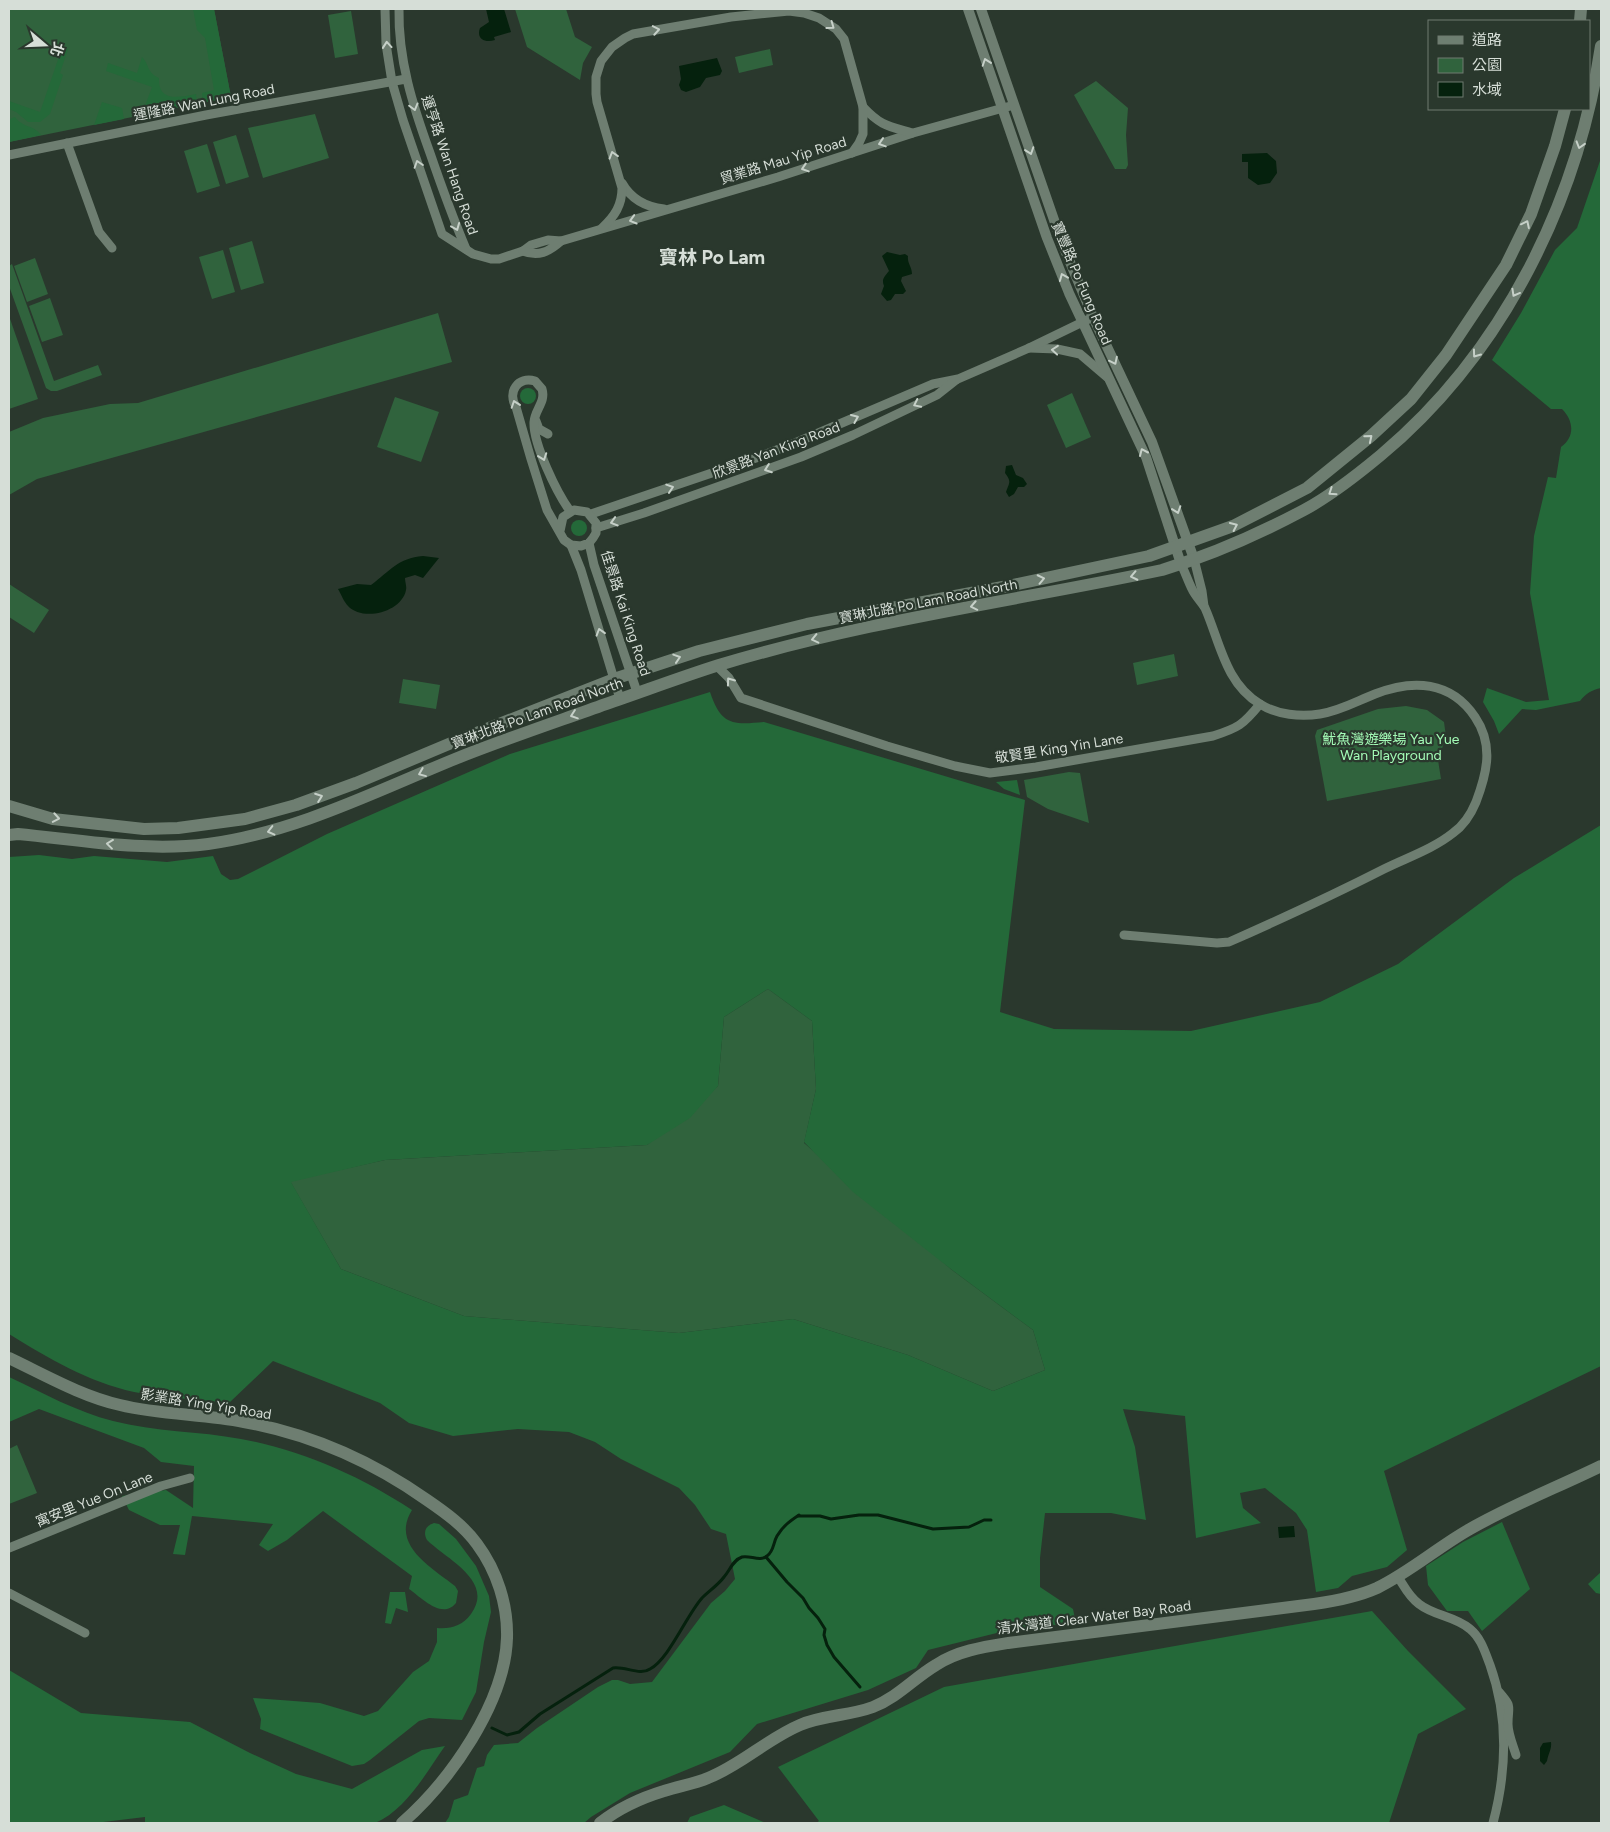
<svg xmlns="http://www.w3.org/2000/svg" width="1610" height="1832" font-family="Figtree,'Noto Sans TC',sans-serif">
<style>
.green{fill:#30633d}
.forest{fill:#246939;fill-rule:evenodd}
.water{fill:#05210d}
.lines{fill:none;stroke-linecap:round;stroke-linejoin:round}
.stream{stroke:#05210d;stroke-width:3}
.minor{stroke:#6e7e71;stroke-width:9}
.tertiary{stroke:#6e7e71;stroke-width:10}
.secondary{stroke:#6e7e71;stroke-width:12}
.oneway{stroke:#c6d0c8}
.labels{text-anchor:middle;stroke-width:4.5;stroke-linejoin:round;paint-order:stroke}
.street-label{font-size:14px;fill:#d6ded7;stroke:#2a382d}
.park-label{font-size:14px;fill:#a3fbb6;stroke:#2a382d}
.district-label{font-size:19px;font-weight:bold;fill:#d6ded7;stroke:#2a382d}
</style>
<rect width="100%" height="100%" fill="#2a382d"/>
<g class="green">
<path d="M9,9H214L231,97L9,142Z"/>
<path d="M515,9H566L575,37L592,47L583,63L580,80L527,47Z"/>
<path d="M351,11L358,54L335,58L328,15Z"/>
<path d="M770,49L773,65L739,73L735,57Z"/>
<path d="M1096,81L1128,108L1126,135L1128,165L1126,169H1115L1074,95Z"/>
<path d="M315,114L329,158L263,178L248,128Z"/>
<path d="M236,135L249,177L226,184L213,142Z"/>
<path d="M207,144L220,186L197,193L184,151Z"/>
<path d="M252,241L264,283L241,290L229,248Z"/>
<path d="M223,250L235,292L212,299L199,257Z"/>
<path d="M35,258L48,294L27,302L14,266Z"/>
<path d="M12,264L54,381L98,365L102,375L57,391H51L46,388L9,286V266Z"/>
<path d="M50,298L63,335L42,342L29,306Z"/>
<path d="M438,313L452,362L37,479L9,495V432L43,418L110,404L138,403Z"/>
<path d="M9,316L38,399L9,409Z"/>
<path d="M1072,393L1091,437L1066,448L1047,405Z"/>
<path d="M395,397L439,412L421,462L377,447Z"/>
<path d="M9,584L49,610L34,633L9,617Z"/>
<path d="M1174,654L1178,676L1137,685L1133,663Z"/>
<path d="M403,679L440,685L436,709L399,703Z"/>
<path d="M1406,706L1427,710L1444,722L1446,737L1438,760L1441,779L1327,801L1315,736L1317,730L1378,709Z"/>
<path d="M1069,772L1080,773L1089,823L1048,809L1027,797L1024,780Z"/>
<path d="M768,989L812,1021L816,1089L804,1143L952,1270L1033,1330L1045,1370L993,1391L908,1355L793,1319L679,1333L464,1316L341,1269L290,1181L385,1160L647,1145L718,1086L724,1017Z"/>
<path d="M17,1445L37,1493L9,1504V1449Z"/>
</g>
<g class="forest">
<path d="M193,9H214L231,97L203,103L202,93L214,90L205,38L197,30Z"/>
<path d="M62,48L68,49L60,73L63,75L50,114L40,122H28L16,112L9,109V101L40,112Z"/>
<path d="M142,57C150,65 146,72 159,78C158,103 180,97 196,94L197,104L142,115L140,105L145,106L152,87L106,71L108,63L137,73Z"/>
<path d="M102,102L122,108L124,119L94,125Z"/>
<path d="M15,117C23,128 34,125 41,135L9,142L10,119Z"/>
<path d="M1601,158V688C1592,690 1586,693 1580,701L1536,710L1522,709L1499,734L1494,721L1483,702L1487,688L1526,702L1549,700L1530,593L1534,536L1548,477L1556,478L1561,447C1575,437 1574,421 1562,409H1551L1492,360L1521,313L1555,250L1577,228Z"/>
<circle cx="528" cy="396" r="8"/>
<circle cx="579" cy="528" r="8"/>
<path d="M710,692C721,725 732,725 764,722L1025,800L1000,1012L1054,1029L1191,1031L1320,1002L1398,964L1514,878L1601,825V1366L1384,1471L1407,1550L1387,1567L1352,1576L1338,1588L1316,1592L1307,1530L1296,1513L1265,1488L1240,1493L1243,1508L1261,1523L1196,1538L1185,1416L1123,1409L1135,1447L1146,1520L1111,1513H1045L1040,1558V1587L1073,1609L1076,1624L1021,1627L928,1650L916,1668L868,1690L757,1724L730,1752L630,1793L591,1817L584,1823H445L449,1817L454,1800L468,1795L477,1768L484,1766L487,1755L494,1745L518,1743L537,1728L598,1687L612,1680H618L630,1684L652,1682L711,1603L725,1591L735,1579L726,1534L711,1529L695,1505L679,1488L621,1459L595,1442L569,1432L518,1429L453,1436L409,1423L380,1403L273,1361L229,1403C197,1399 164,1398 134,1392C88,1382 48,1358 9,1334V857L39,855L72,859L94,856L167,862L213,856L221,874L230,880L238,879L327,834L510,754ZM768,989L812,1021L816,1089L804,1142L853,1192L952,1270L1033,1330L1045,1370L993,1391L908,1355L793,1319L679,1333L464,1316L341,1269L291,1182L385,1160L647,1145L690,1118L718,1086L724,1017Z"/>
<path d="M1017,780L1020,795L1004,789L996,782Z"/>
<path d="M9,1377C43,1393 77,1412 113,1421C155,1432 199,1431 241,1439C302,1450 360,1476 412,1510C390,1545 432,1568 455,1586L458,1591L456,1603C442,1620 422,1598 409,1589L412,1576L323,1511L287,1540L268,1551L259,1545L273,1524L192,1516L185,1555L173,1554L180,1525H160L129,1510L122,1496L166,1490L193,1508L194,1466L161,1462L144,1448L39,1409L9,1422Z"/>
<path d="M1502,1522L1530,1589L1482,1631L1468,1611H1447L1428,1585L1426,1566L1463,1542Z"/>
<path d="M434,1523L439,1524L456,1539L476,1566L489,1596L491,1612L484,1642L476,1692L462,1720L429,1718L419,1721L370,1760L364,1764L352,1766L260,1729L261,1719L253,1698L320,1703L364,1716L378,1711L413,1672L429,1661L437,1642V1628C451,1629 462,1626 471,1614C495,1581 446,1559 427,1540C423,1532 425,1526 434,1523Z"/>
<path d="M1601,1572V1594L1596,1593L1588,1584Z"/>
<path d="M390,1592H405L408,1612L396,1608L391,1624L385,1623Z"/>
<path d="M1372,1611L1408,1651L1466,1709L1418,1734L1389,1823H816L819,1821L778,1767L944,1687Z"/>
<path d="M9,1670L81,1713L190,1722L250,1753L296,1774L352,1789L422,1750L445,1746C426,1773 406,1810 375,1823H145V1817L95,1823H9Z"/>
<path d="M724,1805L766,1823H687L690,1817Z"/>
</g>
<g class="water">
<path d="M486,9H504L511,32L494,37L495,40C485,43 476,39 480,28L489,22Z"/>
<path d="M717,58L722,71L720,75L706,78L700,87L686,92L681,90L679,85L681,79L679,66Z"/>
<path d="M1267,153L1276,161L1277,173L1270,183L1258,185L1248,178V162H1242V154Z"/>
<path d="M887,252L900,255L905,254L908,256C907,263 912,267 912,274L902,277L901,281L906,291L903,294H895L891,300L887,301L881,294L884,286C881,279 885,276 889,271L882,256Z"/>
<path d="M1012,465L1016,475L1023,478L1027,484L1024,487H1018L1014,494L1009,497L1006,492C1009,483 1012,482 1005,473L1006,466Z"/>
<path d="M423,556L439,558L423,578L415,575L405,578C405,582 407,587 406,590C402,612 363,622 348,606C344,602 341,594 338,589L357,584L371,585C390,571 398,558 423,556Z"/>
<path d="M1294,1526L1295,1537L1279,1538L1278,1527Z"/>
<path d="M1551,1742C1552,1749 1548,1754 1547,1761L1544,1765L1540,1761V1748L1543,1743Z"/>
</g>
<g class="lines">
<g class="stream">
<path d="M798,1516H820L831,1519L859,1515H878L933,1529L969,1527L984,1520H991"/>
<path d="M766,1557L787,1582L803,1598L809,1608L818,1618L825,1629L824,1635L827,1645L834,1657L860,1687"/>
<path d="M492,1728L507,1735L519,1732L540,1714L613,1668C625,1666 640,1676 650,1669C669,1659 686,1616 702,1598C709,1591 718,1585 724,1577C730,1570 733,1560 742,1557C750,1555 760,1562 767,1556C774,1551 773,1543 777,1536C783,1526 790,1521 799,1515"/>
</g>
<g class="minor">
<path d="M385,9L386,44L392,82L403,120L442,234L473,254L491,259H499L523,251L531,245L548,240L561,241L778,177L913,133L1014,105"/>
<path d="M399,9C398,60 413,106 430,153C441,185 453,218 466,249"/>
<path d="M863,107C881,126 888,126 912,133"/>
<path d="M67,143L99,232L112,248"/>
<path d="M9,155L206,115L406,79"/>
<path d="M622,183C631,199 646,207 664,209"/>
<path d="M602,228C615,216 622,205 622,188L597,102L596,94V77L601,61L612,47L625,38L633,34L731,17L789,11L804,13L819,18L836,29L844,39L863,107V134L859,143L852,153"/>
<path d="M523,251C538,257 549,252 561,241"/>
<path d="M1029,348L1057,349L1080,354L1107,377"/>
<path d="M536,421L539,429L548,434"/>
<path d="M591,514L756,458L795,443L933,384L958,379L1029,348L1093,317"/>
<path d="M596,528L644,513L801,457L853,435L937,395L956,380"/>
<path d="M560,531L563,517L574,510L587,512L596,523V533L593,538L589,543L581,546L571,545L564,540L547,510L531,459L516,407C507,392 518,376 535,381L542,389C546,402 535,409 534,422C533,444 557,493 570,511"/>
<path d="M589,543L594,565L637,692"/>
<path d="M571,545L581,570L620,699"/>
<path d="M1194,559L1202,591L1204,606"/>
<path d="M717,666L729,678L741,698L887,746L955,766L990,773L1036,767L1213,736C1238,728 1243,725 1260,704"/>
<path d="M1124,935L1217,943L1229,942C1281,919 1333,895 1384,869C1406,858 1433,849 1453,833C1463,826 1471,814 1476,802C1487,773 1494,745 1475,717C1451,681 1413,679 1375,694C1357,701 1340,711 1320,714C1301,717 1277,715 1260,704C1225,683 1220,642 1205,608C1201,601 1195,596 1192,589C1188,581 1185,572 1181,564"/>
<path d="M9,1548L161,1486L190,1478"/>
<path d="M1398,1577C1404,1586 1409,1597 1419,1604C1434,1616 1455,1616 1470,1629C1481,1638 1485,1652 1490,1665C1509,1718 1507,1770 1493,1823"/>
<path d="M9,1593L85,1633"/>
<path d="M1499,1692C1513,1708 1508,1705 1508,1724C1508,1734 1513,1745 1516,1755"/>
</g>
<g class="tertiary">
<path d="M968,9L1047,238L1069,293L1146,457L1181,564"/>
<path d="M981,9L1062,243L1093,317L1152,442L1194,559"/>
</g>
<g class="secondary">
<path d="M1580,21L1581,9"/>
<path d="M9,806L53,819L144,829L178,828L245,819L296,805L356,783L456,741L614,679L699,651L807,624L1008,586L1149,556L1233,526L1307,488L1371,436L1411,399L1446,355L1506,265L1531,214L1555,146L1565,109"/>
<path d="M9,835L18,834C81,840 144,852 208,844C296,832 374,792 455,759C505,739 556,722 606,704C644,691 681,677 719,665C864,621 1014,601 1162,570C1211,555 1259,534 1304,510C1332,495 1357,475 1381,455C1503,353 1578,201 1601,46"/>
<path d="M9,1358C45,1375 81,1396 120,1405C161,1415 203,1414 244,1422C310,1434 373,1462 427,1500C446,1513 464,1526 477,1544C497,1571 508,1605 507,1638C505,1703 450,1781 402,1823"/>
<path d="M600,1823C619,1808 641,1798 664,1791C679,1786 694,1784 708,1778C741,1765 767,1739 800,1725C823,1715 849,1716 873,1707C898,1697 914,1678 936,1665C957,1651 983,1647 1008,1643L1314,1604C1335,1601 1357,1597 1377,1588C1410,1572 1438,1547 1470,1529C1512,1505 1558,1487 1601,1466"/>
</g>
</g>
<defs><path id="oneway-chevron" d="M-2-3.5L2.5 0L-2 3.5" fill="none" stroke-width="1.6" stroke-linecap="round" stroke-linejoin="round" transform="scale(1.25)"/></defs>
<g class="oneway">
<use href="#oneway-chevron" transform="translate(831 26) rotate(36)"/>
<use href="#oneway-chevron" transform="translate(656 30) rotate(-10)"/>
<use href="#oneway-chevron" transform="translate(387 45) rotate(-95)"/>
<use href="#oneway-chevron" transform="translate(986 62) rotate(-109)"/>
<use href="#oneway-chevron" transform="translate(414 107) rotate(75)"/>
<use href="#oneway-chevron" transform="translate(882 143) rotate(162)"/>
<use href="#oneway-chevron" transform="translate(1580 145) rotate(107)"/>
<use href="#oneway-chevron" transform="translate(1030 151) rotate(71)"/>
<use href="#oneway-chevron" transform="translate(613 155) rotate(-107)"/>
<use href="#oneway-chevron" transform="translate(418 164) rotate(-108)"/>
<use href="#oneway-chevron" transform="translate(805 168) rotate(162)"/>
<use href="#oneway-chevron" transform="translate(633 220) rotate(164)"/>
<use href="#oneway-chevron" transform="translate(1526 224) rotate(-64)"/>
<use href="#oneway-chevron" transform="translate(456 227) rotate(68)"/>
<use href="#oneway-chevron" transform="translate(1063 277) rotate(-112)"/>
<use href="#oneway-chevron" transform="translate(1515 293) rotate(119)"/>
<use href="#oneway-chevron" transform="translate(1055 350) rotate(-175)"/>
<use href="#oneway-chevron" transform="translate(1476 354) rotate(126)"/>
<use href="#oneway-chevron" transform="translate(1114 361) rotate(64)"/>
<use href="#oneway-chevron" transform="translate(515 404) rotate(-109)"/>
<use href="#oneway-chevron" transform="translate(917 404) rotate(154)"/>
<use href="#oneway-chevron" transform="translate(855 418) rotate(-23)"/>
<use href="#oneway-chevron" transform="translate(1369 438) rotate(-40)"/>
<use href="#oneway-chevron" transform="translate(1143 452) rotate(-114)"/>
<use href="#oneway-chevron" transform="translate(543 457) rotate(70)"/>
<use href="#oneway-chevron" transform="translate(768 469) rotate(160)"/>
<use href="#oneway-chevron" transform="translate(670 488) rotate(-18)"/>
<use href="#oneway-chevron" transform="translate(1332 492) rotate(146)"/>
<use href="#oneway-chevron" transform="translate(1177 510) rotate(71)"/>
<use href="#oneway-chevron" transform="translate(614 522) rotate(163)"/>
<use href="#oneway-chevron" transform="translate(1234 526) rotate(-25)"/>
<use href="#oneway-chevron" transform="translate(1134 576) rotate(168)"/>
<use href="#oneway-chevron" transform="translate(1041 579) rotate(-12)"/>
<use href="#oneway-chevron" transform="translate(974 606) rotate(169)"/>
<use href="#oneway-chevron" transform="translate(600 632) rotate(-107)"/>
<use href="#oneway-chevron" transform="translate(815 639) rotate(167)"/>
<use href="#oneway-chevron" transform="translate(677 658) rotate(-18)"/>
<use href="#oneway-chevron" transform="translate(730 681) rotate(-126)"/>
<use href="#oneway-chevron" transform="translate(574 715) rotate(161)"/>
<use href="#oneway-chevron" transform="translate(422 773) rotate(158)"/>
<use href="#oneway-chevron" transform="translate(319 797) rotate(-20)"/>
<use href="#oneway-chevron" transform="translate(56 818) rotate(10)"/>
<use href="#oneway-chevron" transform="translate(271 831) rotate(166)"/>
<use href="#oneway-chevron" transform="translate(110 844) rotate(-173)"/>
</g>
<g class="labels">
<g class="street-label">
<text transform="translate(204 102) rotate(-11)" y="5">運隆路 Wan Lung Road</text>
<text transform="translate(783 160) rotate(-17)" y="5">貿業路 Mau Yip Road</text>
<text transform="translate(450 165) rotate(71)" y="5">運亨路 Wan Hang Road</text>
<text transform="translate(1082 283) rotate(67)" y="5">寶豐路 Po Fung Road</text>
<text transform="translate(776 450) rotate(-21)" y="5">欣景路 Yan King Road</text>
<text transform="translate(928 601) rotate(-11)" y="5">寶琳北路 Po Lam Road North</text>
<text transform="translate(626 613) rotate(72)" y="5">佳景路 Kai King Road</text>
<text transform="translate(537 713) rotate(-20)" y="5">寶琳北路 Po Lam Road North</text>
<text transform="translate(1059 748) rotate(-9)" y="5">敬賢里 King Yin Lane</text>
<text transform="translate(206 1404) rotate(9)" y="5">影業路 Ying Yip Road</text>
<text transform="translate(94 1499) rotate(-22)" y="5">寓安里 Yue On Lane</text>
<text transform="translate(1094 1617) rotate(-7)" y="5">清水灣道 Clear Water Bay Road</text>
</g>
<g class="park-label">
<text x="1391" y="744">魷魚灣遊樂場 Yau Yue<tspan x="1391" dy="16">Wan Playground</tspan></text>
</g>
<g class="district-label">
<text x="712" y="264">寶林 Po Lam</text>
</g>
</g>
<rect width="1610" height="1832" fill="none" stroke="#d6ded7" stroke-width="20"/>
<rect x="1428" y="20" width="162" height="90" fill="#2a382d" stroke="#6f7a71"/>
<rect x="1438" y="36" width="25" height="8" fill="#6e7e71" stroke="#6f7a71"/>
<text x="1472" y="45" font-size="15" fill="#d6ded7">道路</text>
<rect x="1438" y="58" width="25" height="15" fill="#30633d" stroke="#6f7a71"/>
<text x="1472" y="70" font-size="15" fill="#d6ded7">公園</text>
<rect x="1438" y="82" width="25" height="15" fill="#05210d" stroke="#6f7a71"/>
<text x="1472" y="95" font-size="15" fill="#d6ded7">水域</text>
<g transform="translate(45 45) rotate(109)" stroke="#2a382d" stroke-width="4" paint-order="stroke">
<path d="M0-4L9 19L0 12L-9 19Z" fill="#d6ded7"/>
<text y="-8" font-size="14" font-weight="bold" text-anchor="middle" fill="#d6ded7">北</text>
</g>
</svg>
